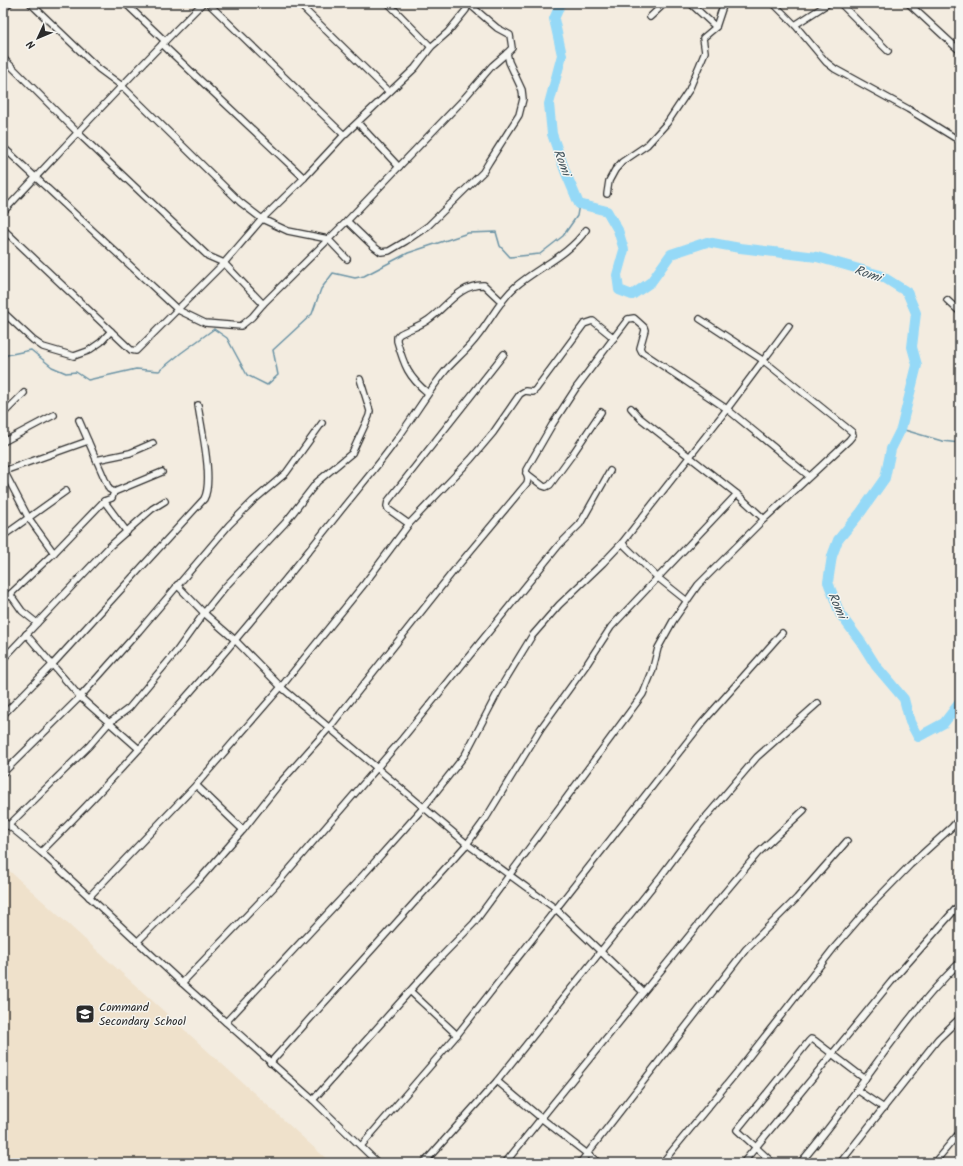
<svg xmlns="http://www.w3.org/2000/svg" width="963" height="1166" font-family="Kalam,sans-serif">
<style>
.built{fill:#efe1cb}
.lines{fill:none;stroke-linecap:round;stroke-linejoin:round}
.stream{stroke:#6b93a5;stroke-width:1.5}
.river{stroke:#95d9f7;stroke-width:10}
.minor-casing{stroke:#2b2b2b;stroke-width:8}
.minor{stroke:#f6f6f2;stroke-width:5.5}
.labels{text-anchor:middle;stroke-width:3;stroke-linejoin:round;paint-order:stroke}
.poi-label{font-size:12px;fill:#2b2b2b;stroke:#f6f6f2;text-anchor:start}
.water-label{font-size:13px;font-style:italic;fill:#46565e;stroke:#f6f6f2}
</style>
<rect width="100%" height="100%" fill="#f3ece0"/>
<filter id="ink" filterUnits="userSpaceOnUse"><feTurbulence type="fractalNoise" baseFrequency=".025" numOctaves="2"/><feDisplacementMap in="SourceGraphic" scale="8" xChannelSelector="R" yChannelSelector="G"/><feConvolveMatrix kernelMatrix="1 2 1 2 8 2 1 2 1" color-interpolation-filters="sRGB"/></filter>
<g filter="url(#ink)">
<path class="built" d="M3,865L331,1163H3Z"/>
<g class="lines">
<g class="stream">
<path d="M3,362L7,355L31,350L52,367L66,373L76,372L88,380L136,369L159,371L181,353L214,329L227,338L247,375L267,385L278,375L273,350L312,314L321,289L333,273L355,278L364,276L408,253L468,233L496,232L500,246L510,257L540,254L563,236L577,216L579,204"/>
<path d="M901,429L942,441L960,443"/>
</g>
<path class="river" d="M561,3L554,19L562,55L549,104L552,134L565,171L579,204L607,211L618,230L624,250L617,275L619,290L632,295L651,282L671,254L707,242L740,248L817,257L880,275L907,292L916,313L912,347L917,365L901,429L891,449L885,478L861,512L838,540L832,556L828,582L840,614L861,642L876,666L904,699L910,722L918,737L944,723L960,702"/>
<defs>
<g id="minor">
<path d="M30,3L99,69L122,86L240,202L262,219L288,231L328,239L347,259"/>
<path d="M125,3L165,41"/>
<path d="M208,3L344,135"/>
<path d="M298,3L389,92"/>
<path d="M388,3L431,47"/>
<path d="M690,3L716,27"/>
<path d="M773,3L795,25L826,62L835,69L908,109L960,141"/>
<path d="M840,3L888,51"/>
<path d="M908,3L960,51"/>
<path d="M3,10L10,3"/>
<path d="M650,17L665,3"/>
<path d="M795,25L829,3"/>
<path d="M162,44L304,178"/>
<path d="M3,58L77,132L208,256L224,263L263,304"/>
<path d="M358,123L399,167"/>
<path d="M3,147L178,310L205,323L241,326L252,317L263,304L347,221L461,102L492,66L507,53L512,48L510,35L497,28L468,3"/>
<path d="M607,194L609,181L615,170L622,162L647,145L667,123L689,90L705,52L703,38L716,27L724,3"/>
<path d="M3,212C69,142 134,71 203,3"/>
<path d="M347,221L373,246L381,252L389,251L406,241L428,226L483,172L489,162L519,115L523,99L522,90L509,62L507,53"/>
<path d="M3,229L131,350L136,351L224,263L262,219L304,178L344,135L415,68L431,47L448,32L466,10L468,4"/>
<path d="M947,300L960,312"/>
<path d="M3,312L33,340L43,347L74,356L88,351L101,342L111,331"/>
<path d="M428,393C408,377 404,365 397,341V337L400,334C409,329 420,326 428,320C447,307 459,284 484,285L502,302"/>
<path d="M631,408L640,418L737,494L764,519"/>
<path d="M3,414L24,393"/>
<path d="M3,442L54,415"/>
<path d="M96,460L130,453L153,443"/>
<path d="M3,469L28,517L54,553"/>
<path d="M4,471L88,441"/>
<path d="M526,473L543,486L546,487L550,485L572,455L601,412"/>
<path d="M114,492L162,472"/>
<path d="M104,501L127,532"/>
<path d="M409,524L388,509L387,506L388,501L504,354"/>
<path d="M3,536L66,491"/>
<path d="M622,543L657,577L687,601"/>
<path d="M177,585L204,613L235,640L281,687L467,844L556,909L643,992"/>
<path d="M10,594L22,611L37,623"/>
<path d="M3,601L54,553L104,501L112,498L114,492L109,489L79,420"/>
<path d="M26,634L80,697L139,749"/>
<path d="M3,659L110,546L152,509L165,501"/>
<path d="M3,715L52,665L204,499C214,481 201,427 198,405"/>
<path d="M3,773L80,697L139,631L229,525L253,501L286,473L322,423"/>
<path d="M196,785L243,830"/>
<path d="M3,821L41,852L182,983L313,1100L378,1163"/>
<path d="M8,826L89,746L109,723L129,708L176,652L204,613L225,587L285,523L317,482L352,453L369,416L370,411L360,379"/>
<path d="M41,852C147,746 245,632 338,514C357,490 377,467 395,442C413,418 427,393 446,370C456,359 468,349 477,337C490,321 499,301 515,287C538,267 568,256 586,230"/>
<path d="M89,897L196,785L281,687L365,583L409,524L471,459L493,433L520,394L525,391L533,392L536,389L584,324L593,321L614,338"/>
<path d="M137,942L198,881L243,830L280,783L329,728L452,573L527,483L528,479L526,470L552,425L576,388L628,319L634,318L644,327L645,330L640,348L642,352L727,409L809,476"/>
<path d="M182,983L274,887L402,739L559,545L580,524L610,471"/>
<path d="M410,991L457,1035"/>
<path d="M226,1022L356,883L424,807L465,755L499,690L532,636L559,605L603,563L622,543L727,409L789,326"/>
<path d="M270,1063L467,844L486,818L541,728L587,664L611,627L737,494"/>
<path d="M497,1081L541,1118L599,1163"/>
<path d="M857,1090L884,1108"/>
<path d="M313,1100L433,965L474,923L643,694L652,672L658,648L673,621L698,585L764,519L849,440L853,435L852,432L764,361L700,319"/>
<path d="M361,1146L457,1035L702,723L782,633"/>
<path d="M424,1163L497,1081L661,876L699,825L757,757L818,703"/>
<path d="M505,1163L710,910L758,853L804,810"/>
<path d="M580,1163L746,949L797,898L847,841"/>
<path d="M662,1163L737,1072L833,949L871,905L910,865L952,827L960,818"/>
<path d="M743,1163L891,982L960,904"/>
<path d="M773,1163L737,1130L809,1041L811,1039L814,1040L865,1079"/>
<path d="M800,1163C836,1122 865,1077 898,1034C917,1008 938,984 960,962"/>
<path d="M840,1163L938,1039L960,1018"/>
<path d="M934,1163L960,1132"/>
</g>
</defs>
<use href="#minor" class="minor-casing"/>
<use href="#minor" class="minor"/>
</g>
</g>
<defs>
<symbol id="school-square" viewBox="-11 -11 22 22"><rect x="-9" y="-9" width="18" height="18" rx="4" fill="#2b2b2b" stroke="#f6f6f2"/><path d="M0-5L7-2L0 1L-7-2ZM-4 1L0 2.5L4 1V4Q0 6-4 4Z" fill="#fff"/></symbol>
</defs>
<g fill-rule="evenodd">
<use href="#school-square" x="74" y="1003" width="22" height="22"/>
</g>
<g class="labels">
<g class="poi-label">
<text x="99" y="1011">Command<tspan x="99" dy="14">Secondary School</tspan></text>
</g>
<g class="water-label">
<text transform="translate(563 162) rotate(69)" y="5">Romi</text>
<text transform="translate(868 273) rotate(19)" y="5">Romi</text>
<text transform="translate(838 605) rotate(66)" y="5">Romi</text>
</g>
</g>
<rect width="963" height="1166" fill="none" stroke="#f6f6f2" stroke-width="16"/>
<rect x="8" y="8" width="947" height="1150" fill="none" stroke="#2b2b2b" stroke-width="1.5" filter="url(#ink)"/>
<g transform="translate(38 38) rotate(226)" stroke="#f6f6f2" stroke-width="3" paint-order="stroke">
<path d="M0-3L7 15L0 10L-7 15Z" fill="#2b2b2b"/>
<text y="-6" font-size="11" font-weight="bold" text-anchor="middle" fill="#2b2b2b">N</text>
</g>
</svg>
